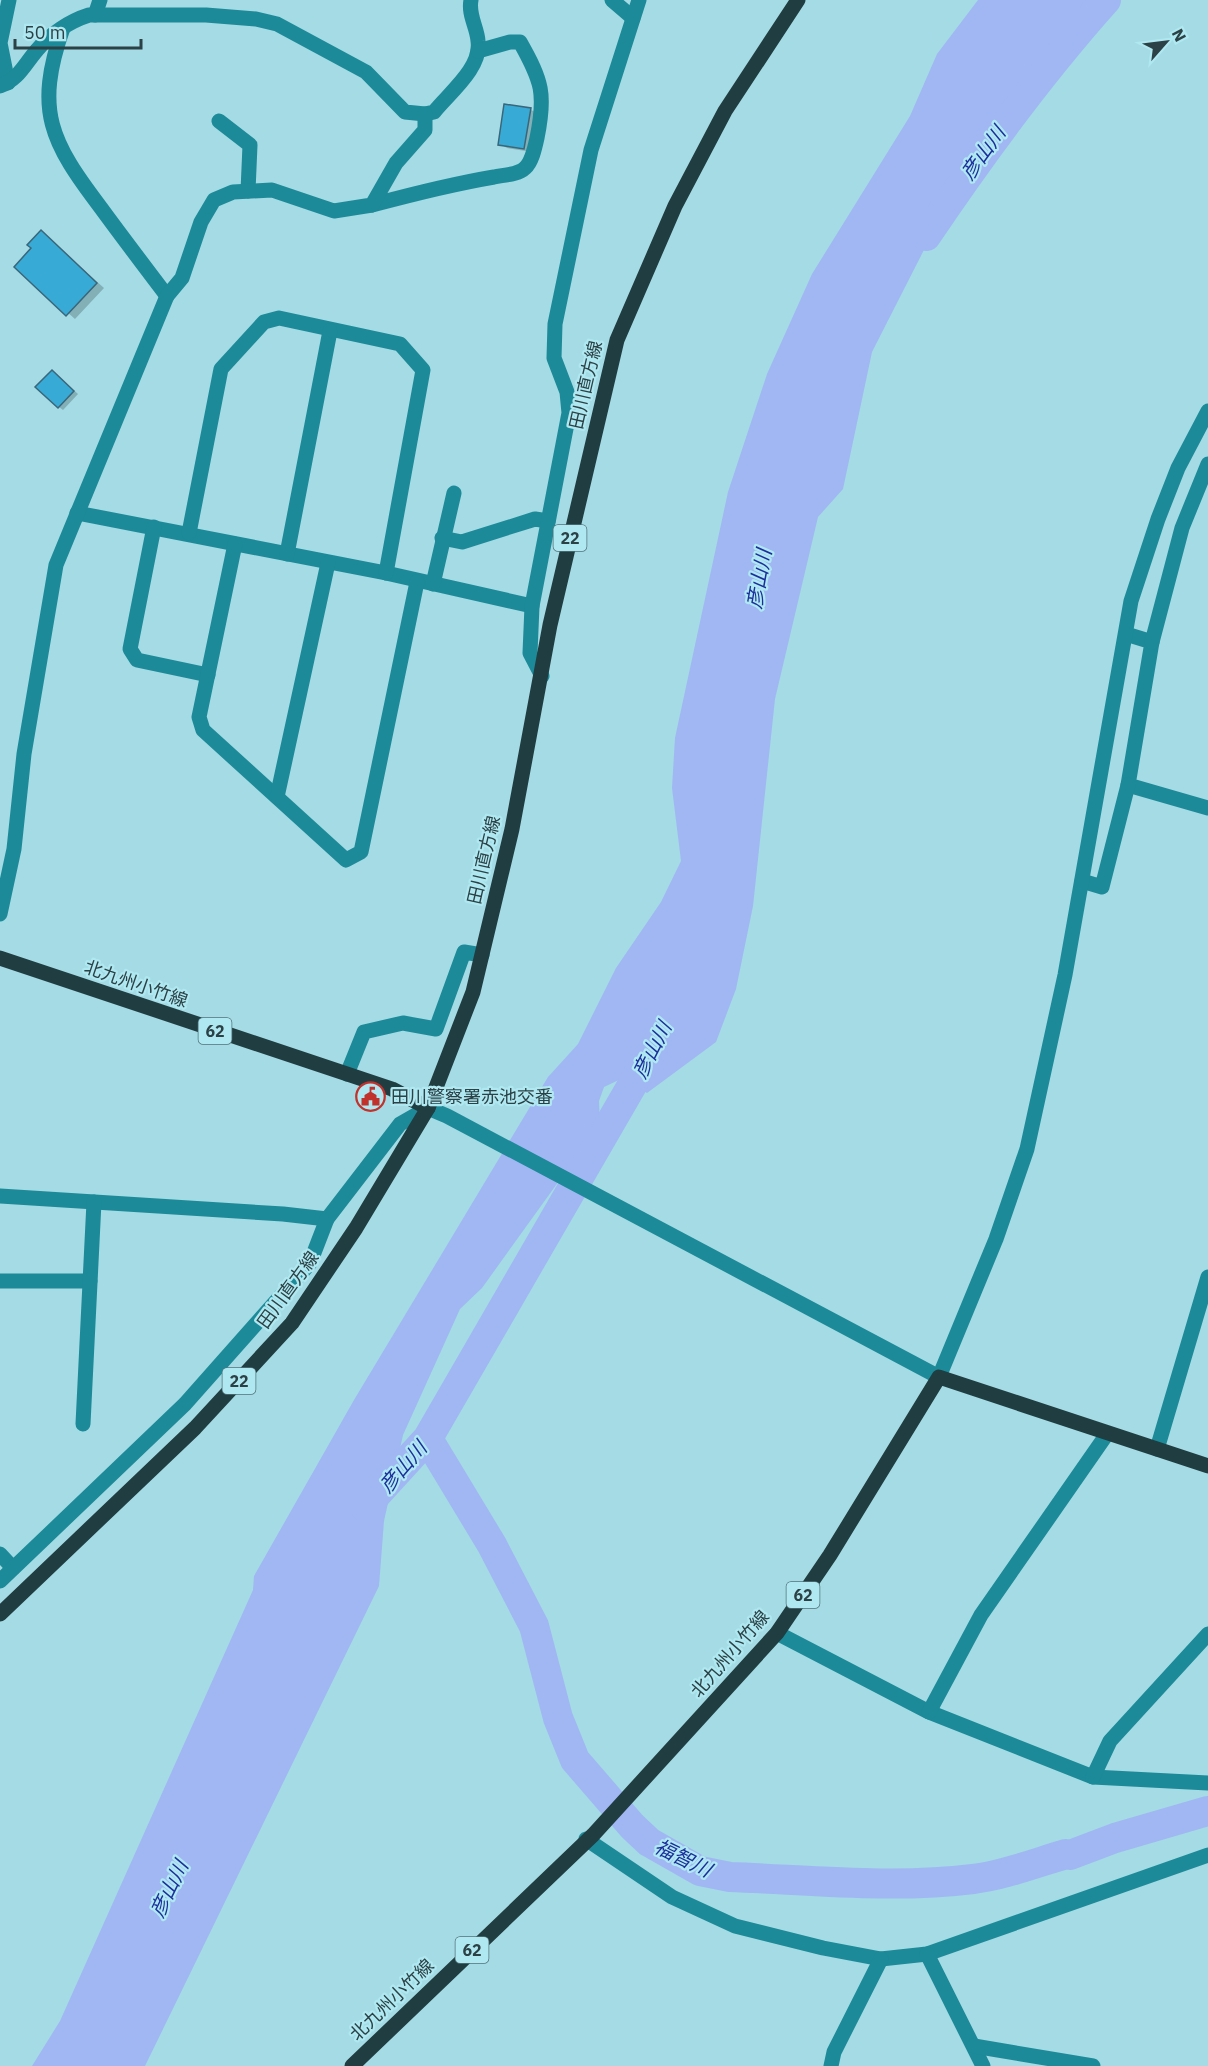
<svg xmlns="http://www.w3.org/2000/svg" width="1208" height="2066" font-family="'IBM Plex Sans','Noto Sans JP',sans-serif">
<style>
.water{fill:#a0b7f3}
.shadow{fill:#0003}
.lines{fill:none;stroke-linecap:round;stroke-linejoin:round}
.river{stroke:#a0b7f3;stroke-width:30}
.building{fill:#37abd6;stroke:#3a667a;stroke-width:1.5}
.minor{stroke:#1c8a98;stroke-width:15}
.major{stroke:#203d41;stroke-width:15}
.labels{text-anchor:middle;stroke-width:4.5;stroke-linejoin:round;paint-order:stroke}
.shield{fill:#b0e8f1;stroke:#537379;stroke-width:1.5}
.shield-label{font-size:16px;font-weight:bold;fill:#2b4145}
.street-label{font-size:18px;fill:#2b4145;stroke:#b0e8f1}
.poi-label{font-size:18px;fill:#2b4145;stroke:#b0e8f1;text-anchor:start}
.water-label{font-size:20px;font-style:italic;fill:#1c2e9d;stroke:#b0e8f1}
</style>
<rect width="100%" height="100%" fill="#a4dbe4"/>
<path class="water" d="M978,0H1120L984,132L872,352L843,489L818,517L775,699L753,906L736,989L716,1042L647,1093L623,1078L604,1087L599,1101L600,1124L482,1288L460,1309L403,1435L384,1521L379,1586L145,2066H32L60,2021L253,1590L254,1576L354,1400L548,1077L578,1044L616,968L661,902L681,861L672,788L675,738L728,492L767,374L812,274L910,116L937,54Z"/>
<g class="shadow">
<path d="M505,106L531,110L539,114L532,152L507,148L500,144Z"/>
<path d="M41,232L104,288L75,319L16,267L33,248Z"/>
<path d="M53,372L78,394L63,410L59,407Z"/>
</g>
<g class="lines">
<g class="river">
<path d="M926,236C982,153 1039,75 1106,0"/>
<path d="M428,1439L492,1545L534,1626L558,1718L575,1760L632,1826L649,1842L700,1871L730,1877C810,1880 893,1889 973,1879C1005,1875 1035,1863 1066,1854L1070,1855L1115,1838L1208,1811"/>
<path d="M365,1507L428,1438L653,1049"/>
</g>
</g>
<g class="building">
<path d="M504,104L531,108L524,149L498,145Z"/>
<path d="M41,230L97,283L66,316L14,267L31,248L27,245Z"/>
<path d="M52,370L74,391L58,408L35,387Z"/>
</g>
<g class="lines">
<g class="minor">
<path d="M612,0L633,18"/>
<path d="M95,15L100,0"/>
<path d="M63,28C34,111 51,142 101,208C123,238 145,267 167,296"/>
<path d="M8,83L0,43L9,0"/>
<path d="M0,86C19,79 24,65 37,50C50,34 70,21 89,15H206L256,19L277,24L366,72L405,112L425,114L434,112C449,93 482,68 478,41C477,27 468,15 471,0"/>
<path d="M219,121L250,145L248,191"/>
<path d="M372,205C413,194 453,184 494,177C503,175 518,175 525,168C532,162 535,147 537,138C546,94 542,81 520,42H510L478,51"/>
<path d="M77,513L386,573L532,606"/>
<path d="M154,527L130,649L137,660L208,675"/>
<path d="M189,533L221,369L264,322L279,318L400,344L423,370L386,573"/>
<path d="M442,538L462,542L535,519L548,521"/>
<path d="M235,544L199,717L203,730L346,860L361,852L417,582"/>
<path d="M287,554L330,331"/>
<path d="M433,584L454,493"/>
<path d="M1126,634L1152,642L1128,785L1208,808"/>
<path d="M1152,642L1182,528L1208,464"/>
<path d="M542,676L530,653L532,606L569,413L567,392L554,358L555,324L591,150L639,0"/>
<path d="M277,797L328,563"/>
<path d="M1082,881L1102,887L1128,785"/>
<path d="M0,914L14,849L24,754L56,565L167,296L182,278L201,222L214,200L233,192L272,190L334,211L372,205L396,163L425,130V114"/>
<path d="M347,1074L364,1032L403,1023L436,1029L464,952L482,955"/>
<path d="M0,1196L283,1214L327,1219"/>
<path d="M0,1281H90"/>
<path d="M83,1424L94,1202"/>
<path d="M1157,1449L1208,1277"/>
<path d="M0,1554L13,1568"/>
<path d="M0,1581L185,1404L310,1263L327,1219L400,1124L428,1108L447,1116L939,1377L996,1239L1027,1149L1065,975L1131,601L1158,519L1178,468L1208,411"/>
<path d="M777,1633L929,1712L1093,1777L1208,1783"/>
<path d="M929,1712L981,1615L1107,1434"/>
<path d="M1093,1777L1110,1741L1208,1634"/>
<path d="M586,1839L672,1897L735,1926L823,1948L881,1959L927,1954L1208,1855"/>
<path d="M927,1954L983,2066"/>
<path d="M974,2046L1093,2066"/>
<path d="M831,2066L834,2052L881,1959"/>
</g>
<g class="major">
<path d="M0,958L392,1089L428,1108"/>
<path d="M0,1614L195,1428L292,1323L356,1228L428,1108L473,992L512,829L550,625L617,340L675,206L725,111L798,0"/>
<path d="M352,2066L593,1835L777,1633L830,1555L939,1377L1208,1466"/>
</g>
</g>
<defs>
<symbol id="civic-ring" viewBox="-11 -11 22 22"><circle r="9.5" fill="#b0e8f1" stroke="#c0322b" stroke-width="1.5"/><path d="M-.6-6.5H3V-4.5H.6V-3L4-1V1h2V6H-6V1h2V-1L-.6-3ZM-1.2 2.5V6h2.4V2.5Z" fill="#c0322b"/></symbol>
</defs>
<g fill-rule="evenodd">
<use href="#civic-ring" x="354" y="1080" width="33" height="33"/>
</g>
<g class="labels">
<g class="shield">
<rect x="553.5" y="525" width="33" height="26" rx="4.5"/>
<rect x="198.5" y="1018" width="33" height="26" rx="4.5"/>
<rect x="222.5" y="1368" width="33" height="26" rx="4.5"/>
<rect x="786.5" y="1582" width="33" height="26" rx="4.5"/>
<rect x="455.5" y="1937" width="33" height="26" rx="4.5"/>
</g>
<g class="shield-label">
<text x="570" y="544">22</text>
<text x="215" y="1037">62</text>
<text x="239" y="1387">22</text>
<text x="803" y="1601">62</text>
<text x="472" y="1956">62</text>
</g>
<g class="street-label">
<text transform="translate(586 385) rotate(-77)" y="6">田川直方線</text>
<text transform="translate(484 860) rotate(-77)" y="6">田川直方線</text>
<text transform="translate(136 984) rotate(19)" y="6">北九州小竹線</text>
<text transform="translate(288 1290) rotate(-54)" y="6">田川直方線</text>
<text transform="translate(730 1654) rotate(-49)" y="6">北九州小竹線</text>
<text transform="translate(392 2000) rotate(-44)" y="6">北九州小竹線</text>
</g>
<g class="poi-label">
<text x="391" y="1103">田川警察署赤池交番</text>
</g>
<g class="water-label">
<text transform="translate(983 153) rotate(-54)" y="7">彦山川</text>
<text transform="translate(759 579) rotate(-80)" y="7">彦山川</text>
<text transform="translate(652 1050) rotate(-63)" y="7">彦山川</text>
<text transform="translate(403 1467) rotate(-49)" y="7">彦山川</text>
<text transform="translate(683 1858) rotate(26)" y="7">福智川</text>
<text transform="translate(169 1889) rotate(-64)" y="7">彦山川</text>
</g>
</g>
<g transform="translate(1166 42) rotate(62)" stroke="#b0e8f1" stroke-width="4.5" paint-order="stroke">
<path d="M0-4.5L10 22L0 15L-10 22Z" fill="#2b4145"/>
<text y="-9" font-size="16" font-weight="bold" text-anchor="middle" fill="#2b4145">N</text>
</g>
<path d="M15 39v9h126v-9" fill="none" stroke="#2b4145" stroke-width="3"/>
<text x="24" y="39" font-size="18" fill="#2b4145" stroke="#b0e8f1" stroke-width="4.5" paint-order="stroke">50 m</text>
</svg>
